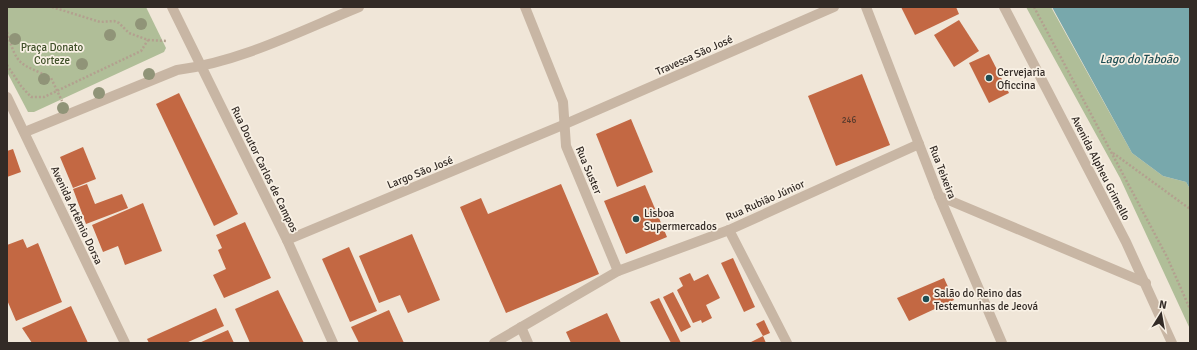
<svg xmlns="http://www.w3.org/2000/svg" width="1197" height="350" font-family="Signika,sans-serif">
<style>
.green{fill:#b0be98}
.water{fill:#78a8ac}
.building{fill:#c36843}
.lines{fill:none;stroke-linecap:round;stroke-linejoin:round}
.path{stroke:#b3a08f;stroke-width:2.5;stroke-dasharray:2 2;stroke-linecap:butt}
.minor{stroke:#c8b6a4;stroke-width:10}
.tree{fill:#909478}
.poi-dot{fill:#1d4d53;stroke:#f8f0e4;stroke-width:1.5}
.labels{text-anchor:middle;stroke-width:3.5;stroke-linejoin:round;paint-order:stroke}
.number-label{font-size:9px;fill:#573a2d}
.park-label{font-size:11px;fill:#41512a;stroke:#f8f0e4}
.street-label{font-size:11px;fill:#332b26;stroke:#f8f0e4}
.poi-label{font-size:11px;fill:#332b26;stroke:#f8f0e4;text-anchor:start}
.water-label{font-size:12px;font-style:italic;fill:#1d4d53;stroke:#f8f0e4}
</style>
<rect width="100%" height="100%" fill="#f0e6d8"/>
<g class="green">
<path d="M7,7H146L166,48L164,52L34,112H28L7,72Z"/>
<path d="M1026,7H1051L1132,153L1163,176L1186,182L1190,189V329L1120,178Z"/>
</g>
<path class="water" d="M1052,7H1190V189L1186,182L1163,176L1132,153Z"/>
<g class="building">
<path d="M901,7H956L959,14L915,35Z"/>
<path d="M959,20L979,51L954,67L934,35Z"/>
<path d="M989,54L1009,93L989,103L969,63Z"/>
<path d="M862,74L890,145L836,166L808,96Z"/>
<path d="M179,93L238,214L214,226L156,104Z"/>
<path d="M631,119L653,172L617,187L596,134Z"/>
<path d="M83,147L96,179L73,188L60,157Z"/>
<path d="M13,149L21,172L7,177V151Z"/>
<path d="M87,184L95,204L122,194L128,208L86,224L73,189Z"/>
<path d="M561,184L599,274L506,313L460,207L481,198L488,214Z"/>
<path d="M645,185L667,237L626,254L604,201Z"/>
<path d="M143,203L162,251L125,265L118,246L103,252L92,225Z"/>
<path d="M245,222L271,278L224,298L213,275L226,269L218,250L222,248L216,235Z"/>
<path d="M412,234L440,300L408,313L400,295L379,303L359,256Z"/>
<path d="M23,239L27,248L38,243L62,302L16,321L7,300V245Z"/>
<path d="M349,247L377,311L350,322L322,259Z"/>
<path d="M733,258L755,307L744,312L721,263Z"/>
<path d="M690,273L694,281L708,274L720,298L706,305L712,318L702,323L701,320L693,323L677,290L683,286L679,278Z"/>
<path d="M944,278L954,300L909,321L897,298Z"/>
<path d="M278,290L304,343H250L235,309Z"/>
<path d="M673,292L691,327L681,332L663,297Z"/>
<path d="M659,298L681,343H671L650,302Z"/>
<path d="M71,306L88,343H32L22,328Z"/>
<path d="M216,308L224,326L186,343H149L147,339Z"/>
<path d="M389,310L404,343H359L351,327Z"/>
<path d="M607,313L621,343H571L566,332Z"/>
<path d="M764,320L770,333L763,336L756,324Z"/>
<path d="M228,330L234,343H199Z"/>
<path d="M763,336L766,343H749Z"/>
</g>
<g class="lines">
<g class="path">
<path d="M52,7L100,22L114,21L119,23L129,33L148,40L167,41"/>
<path d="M1034,7L1167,257L1190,309"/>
<path d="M7,32C18,69 20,62 51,78L62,101"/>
<path d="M7,65L21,86L31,97H44L141,51L148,40"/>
<path d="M1113,153L1190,209"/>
</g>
<g class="minor">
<path d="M172,7L287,240L333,343"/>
<path d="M525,7L563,102L566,146L618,271"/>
<path d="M866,7L939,196L1002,343"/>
<path d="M1004,7L1126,242L1172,343"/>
<path d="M7,97L125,343"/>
<path d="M25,132L177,70C240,62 300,31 359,7"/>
<path d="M939,196L1146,283"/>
<path d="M729,230L787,343"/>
<path d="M287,240L563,125L834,7"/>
<path d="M521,327L528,343"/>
<path d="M494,343L618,271L729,230L919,144"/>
</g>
</g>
<g class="tree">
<circle cx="141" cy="24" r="6"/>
<circle cx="110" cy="35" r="6"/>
<circle cx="15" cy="39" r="6"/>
<circle cx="82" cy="64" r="6"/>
<circle cx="149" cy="74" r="6"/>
<circle cx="44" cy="79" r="6"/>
<circle cx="99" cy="93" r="6"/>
<circle cx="63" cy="108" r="6"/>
</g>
<g class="poi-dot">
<circle cx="989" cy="78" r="4"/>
<circle cx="636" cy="219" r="4"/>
<circle cx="926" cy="299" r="4"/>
</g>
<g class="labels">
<g class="number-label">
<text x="849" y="123">246</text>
</g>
<g class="park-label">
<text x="52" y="51">Praça Donato<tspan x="52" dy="13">Corteze</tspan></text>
</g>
<g class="street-label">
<text transform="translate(694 55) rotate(-24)" y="4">Travessa São José</text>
<text transform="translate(1101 168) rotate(63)" y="4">Avenida Alpheu Grimello</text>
<text transform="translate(265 169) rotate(64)" y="4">Rua Doutor Carlos de Campos</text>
<text transform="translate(589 170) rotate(67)" y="4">Rua Suster</text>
<text transform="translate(420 172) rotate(-22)" y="4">Largo São José</text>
<text transform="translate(943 172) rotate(69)" y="4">Rua Teixeira</text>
<text transform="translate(765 200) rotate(-24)" y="4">Rua Rubião Júnior</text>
<text transform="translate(77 215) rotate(65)" y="4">Avenida Artêmio Dorsa</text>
</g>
<g class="poi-label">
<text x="997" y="76">Cervejaria<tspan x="997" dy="13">Oficcina</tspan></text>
<text x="644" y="217">Lisboa<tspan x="644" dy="13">Supermercados</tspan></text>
<text x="934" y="297">Salão do Reino das<tspan x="934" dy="13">Testemunhas de Jeová</tspan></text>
</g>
<g class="water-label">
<text x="1139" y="63">Lago do Taboão</text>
</g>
</g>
<rect width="1197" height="350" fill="none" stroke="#332b26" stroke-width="16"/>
<g transform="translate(1161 314) rotate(11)" stroke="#f8f0e4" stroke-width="3" paint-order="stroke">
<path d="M0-3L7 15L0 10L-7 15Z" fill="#332b26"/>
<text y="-6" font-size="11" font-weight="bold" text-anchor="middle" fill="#332b26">N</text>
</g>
</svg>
